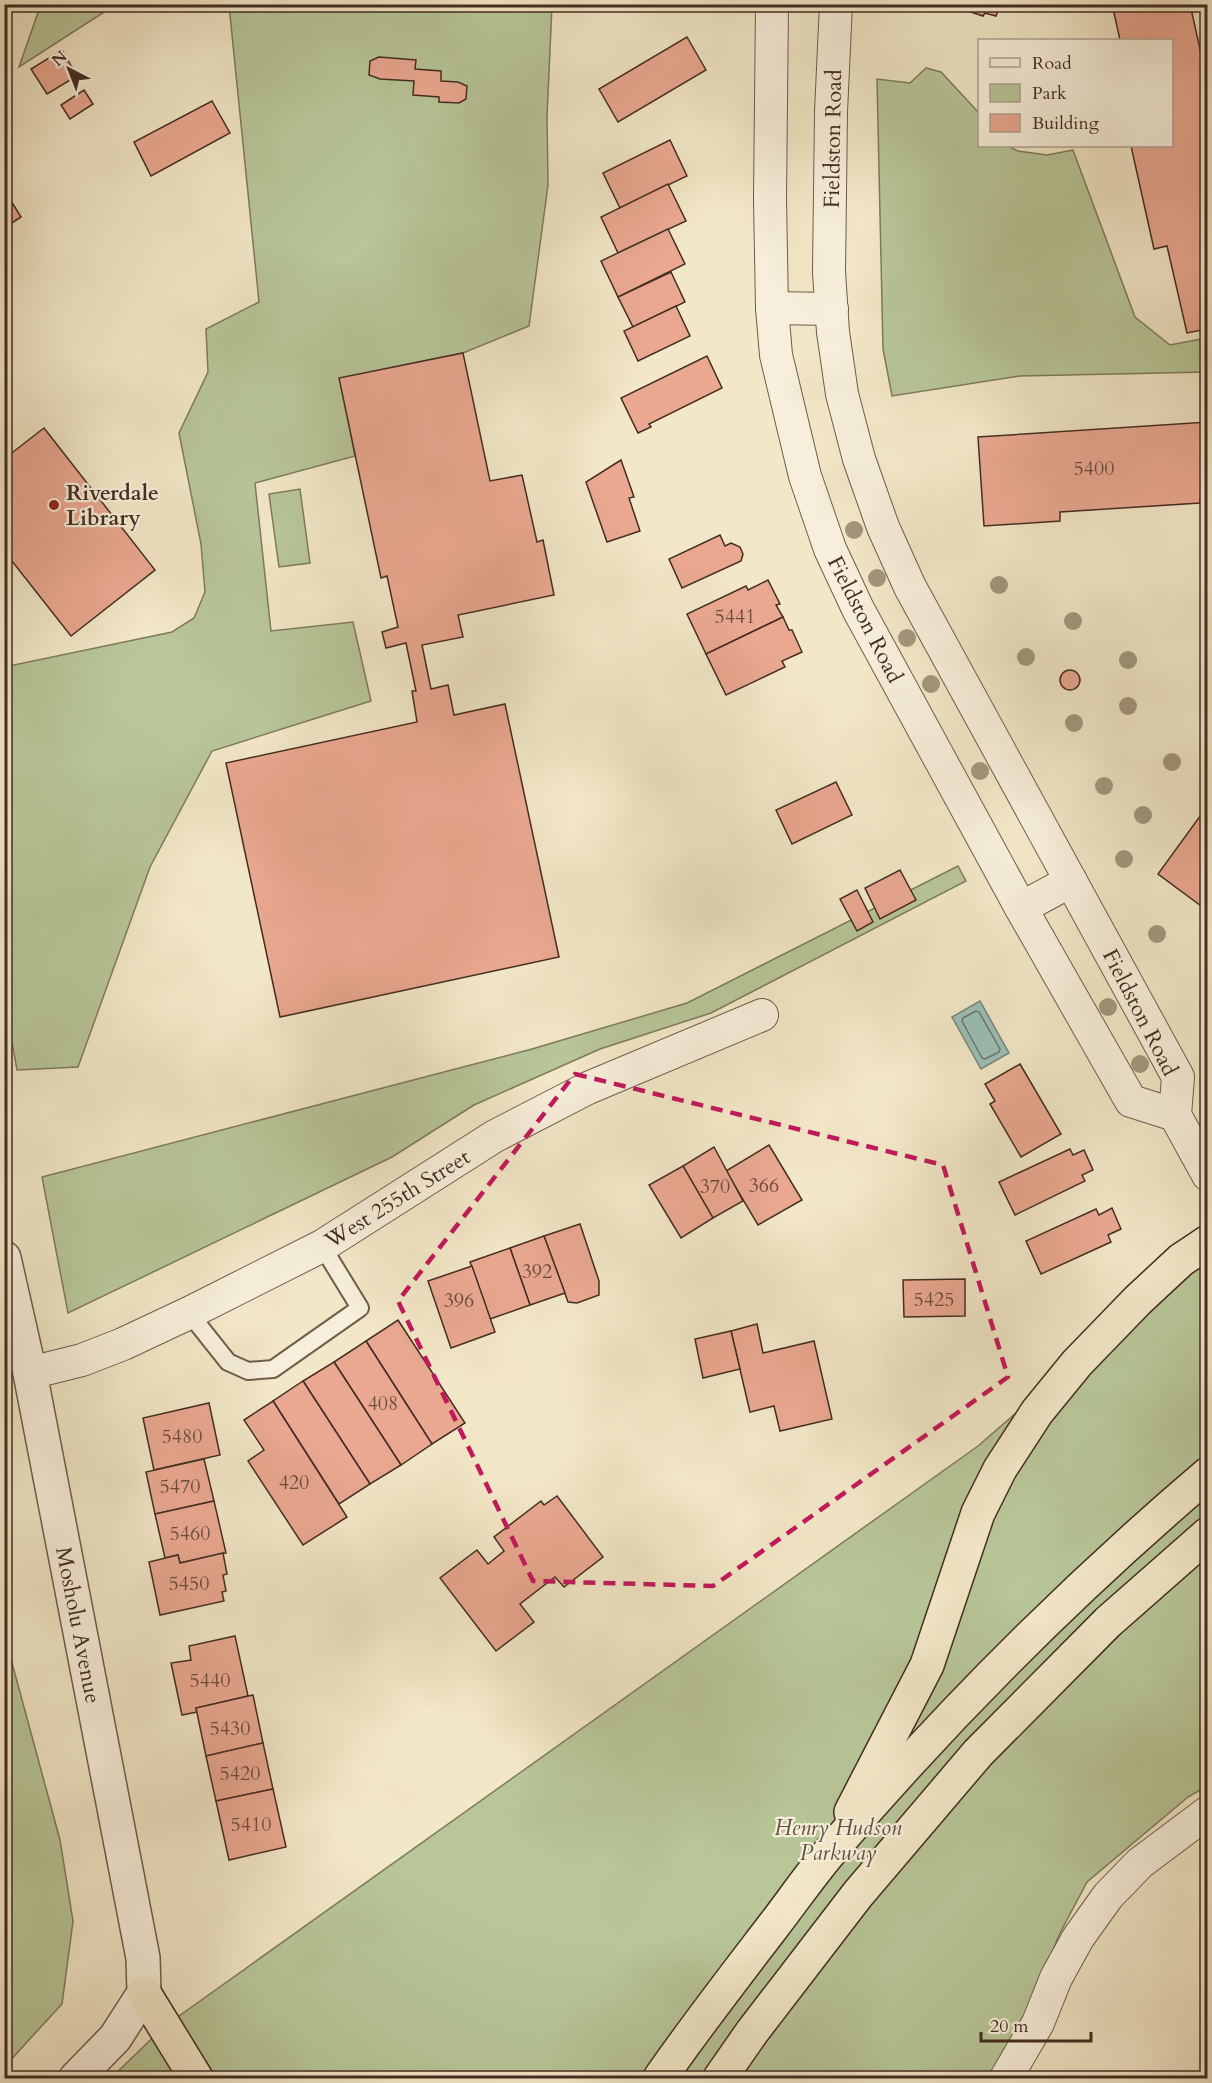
<svg xmlns="http://www.w3.org/2000/svg" width="1212" height="2083" font-family="Cardo,serif">
<style>
.green{fill:#b8c698;stroke:#7e7a5d;stroke-width:1.5}
.water{fill:#9bbfb7;stroke:#78857b;stroke-width:1.5}
.lines{fill:none;stroke-linecap:round;stroke-linejoin:round}
.shore{stroke:#6f766c;stroke-width:1.5}
.building{fill:#eaa891;stroke:#432d22;stroke-width:1.5}
.service-casing{stroke:#6f5c4b;stroke-width:20}
.minor-casing{stroke:#6f5c4b;stroke-width:34}
.tertiary-casing{stroke:#6f5c4b;stroke-width:36}
.motorway-casing{stroke:#432d22;stroke-width:36}
.service{stroke:#f7efdb;stroke-width:16}
.minor{stroke:#f7efdb;stroke-width:32}
.tertiary{stroke:#f7efdb;stroke-width:33}
.motorway{stroke:#f2e7c7;stroke-width:33}
.tree{fill:#a2967d}
.marked{fill:none;stroke:#c2185b;stroke-width:4.5;stroke-dasharray:12 8;stroke-linejoin:round}
.poi-dot{fill:#8f2418;stroke:#f7efdb;stroke-width:2}
.labels{text-anchor:middle;stroke-width:4.5;stroke-linejoin:round;paint-order:stroke}
.number-label{font-size:20px;fill:#6d4c3e}
.street-label{font-size:22px;fill:#432d22;stroke:#f7efdb}
.poi-label{font-size:22px;font-weight:bold;fill:#432d22;stroke:#f7efdb;text-anchor:start}
.park-label{font-size:22px;font-style:italic;fill:#605340;stroke:#f7efdb}
</style>
<rect width="100%" height="100%" fill="#f2e7c7"/>
<filter id="stains"><feTurbulence type="fractalNoise" baseFrequency=".00333" numOctaves="4"/><feColorMatrix values="0 0 0 0 .2 0 0 0 0 .09 0 0 0 0 .02 0 0 0 .5 -.17"/></filter>
<radialGradient id="worn" r=".72"><stop offset=".6" stop-color="#630" stop-opacity="0"/><stop offset="1" stop-color="#630" stop-opacity=".3"/></radialGradient>
<g class="green">
<path d="M41,4H115V5L19,67Z"/>
<path d="M229,5H552L547,117L548,185L529,326L463,353L340,378L355,456L255,483L271,631L353,622L371,701L212,751L150,867L78,1067L17,1070L5,1005L4,667L172,632L194,618L205,592L201,544L179,433L208,372L206,329L259,302Z"/>
<path d="M926,68L941,72L979,113L980,146H1008L1018,151L1047,155L1073,150L1135,317L1170,345L1207,338V372L1020,376L892,396L883,349L877,79L910,83Z"/>
<path d="M300,489L310,563L279,567L269,494Z"/>
<path d="M958,866L966,881L711,1013L600,1049L474,1105L392,1157L68,1313L42,1177L532,1049L687,1003Z"/>
<path d="M1207,1247V1786L1188,1797L1087,1882L1059,1935L1030,2009L999,2062L985,2078H111L165,2026L978,1446Z"/>
<path d="M5,1637L60,1840L73,1921L62,2004L5,2066Z"/>
</g>
<path class="water" d="M980,1001L1009,1053L981,1069L952,1017Z"/>
<g class="lines">
<path class="shore" d="M976,1011L979,1012L1000,1049L999,1052L985,1059L982,1058L962,1021L963,1018Z"/>
</g>
<g class="building">
<path d="M947,4H989L999,8L996,16L985,13L983,16Z"/>
<path d="M1112,4H1190L1208,85V329L1187,333L1167,246L1154,249L1131,146H1172V40H1120Z"/>
<path d="M687,37L706,70L618,122L599,89Z"/>
<path d="M62,50L77,76L47,94L31,69Z"/>
<path d="M379,57L416,60L415,69L441,71V81L458,82L467,86L466,99L459,103L439,102V97L413,95L414,81L380,79L369,75L370,61Z"/>
<path d="M84,90L93,104L70,119L61,105Z"/>
<path d="M212,101L230,133L151,176L134,142Z"/>
<path d="M670,140L687,176L620,208L603,173Z"/>
<path d="M668,184L686,221L618,253L601,217Z"/>
<path d="M8,196L21,217L4,228V198Z"/>
<path d="M668,229L685,264L618,297L601,261Z"/>
<path d="M671,272L685,302L633,327L618,297Z"/>
<path d="M676,306L690,336L638,361L624,331Z"/>
<path d="M463,353L490,481L522,475L537,542L543,540L554,595L458,615L463,637L422,645L431,689L448,685L454,715L505,704L559,957L280,1017L226,763L417,722L412,691H416L406,643L386,648L382,632L398,627L387,576L381,578L339,378Z"/>
<path d="M707,356L722,388L649,424L651,427L638,433L621,398Z"/>
<path d="M1208,422V499H1200V503L1060,512V521L984,526L978,437Z"/>
<path d="M44,428L155,570L71,636L4,551V459Z"/>
<path d="M621,460L634,497L629,498L640,531L607,542L586,482Z"/>
<path d="M720,535L725,546L731,543L740,547L743,554L741,561L682,588L669,559Z"/>
<path d="M768,580L780,604L776,605L783,617L706,654L687,614L746,586L748,590Z"/>
<path d="M783,617L789,630H792L802,652L782,661L785,667L726,695L706,654Z"/>
<circle cx="1070" cy="680" r="10"/>
<path d="M836,782L852,815L792,844L776,810Z"/>
<path d="M1206,808L1208,809V911L1158,874Z"/>
<path d="M900,870L916,900L880,919L865,888Z"/>
<path d="M857,890L873,922L857,931L840,899Z"/>
<path d="M1020,1064L1061,1134L1021,1157L990,1104L995,1101L985,1084Z"/>
<path d="M769,1145L802,1200L758,1225L726,1171Z"/>
<path d="M714,1147L743,1201L713,1218L683,1166Z"/>
<path d="M1070,1149L1073,1155L1084,1150L1093,1170L1082,1175L1085,1181L1015,1215L999,1182Z"/>
<path d="M683,1166L713,1218L681,1238L649,1185Z"/>
<path d="M1112,1208L1121,1229L1108,1235L1111,1242L1041,1274L1026,1241L1096,1209L1099,1215Z"/>
<path d="M580,1224L599,1281V1295L577,1303L568,1302L544,1236Z"/>
<path d="M544,1236L565,1293L530,1305L510,1248Z"/>
<path d="M510,1248L530,1305L490,1319L470,1262Z"/>
<path d="M472,1266L495,1332L451,1348L428,1281Z"/>
<path d="M965,1279V1316L904,1317L903,1280Z"/>
<path d="M398,1320L465,1423L432,1444L366,1341Z"/>
<path d="M757,1324L763,1353L814,1341L832,1419L780,1431L774,1406L750,1412L731,1331Z"/>
<path d="M731,1331L740,1369L703,1378L695,1339Z"/>
<path d="M366,1341L432,1444L401,1465L334,1362Z"/>
<path d="M334,1362L401,1465L370,1484L303,1381Z"/>
<path d="M303,1381L370,1484L339,1504L273,1401Z"/>
<path d="M273,1401L347,1517L303,1545L248,1461L264,1450L244,1420Z"/>
<path d="M209,1403L220,1455L154,1470L143,1418Z"/>
<path d="M204,1459L214,1501L155,1514L146,1472Z"/>
<path d="M557,1496L603,1557L564,1587L555,1577L520,1604L534,1622L496,1651L440,1578L477,1550L488,1564L504,1551L494,1537L541,1501L544,1505Z"/>
<path d="M214,1501L226,1553L180,1563L178,1555L165,1558L155,1514Z"/>
<path d="M223,1553L227,1574L223,1575L226,1591L222,1592L224,1601L160,1615L149,1562L178,1555L180,1563Z"/>
<path d="M235,1636L248,1696L196,1708L197,1712L182,1715L171,1663L191,1660L189,1646Z"/>
<path d="M253,1695L263,1743L206,1756L196,1708Z"/>
<path d="M263,1743L273,1789L216,1801L206,1756Z"/>
<path d="M273,1789L286,1847L229,1860L216,1801Z"/>
</g>
<g class="lines">
<defs>
<path id="service" d="M189,1313L228,1362L248,1371L273,1369L360,1308L322,1246"/>
<g id="minor">
<path d="M772,4L770,199L772,308L776,355L805,476L830,549L858,609L1021,908L1131,1101L1175,1115"/>
<path d="M836,4L831,112L829,272L833,332L842,394L859,459L883,527L910,587L1178,1077L1175,1115L1208,1175"/>
<path d="M772,308L832,309"/>
<path d="M1021,908L1071,881"/>
<path d="M30,1373L82,1360L123,1344L189,1313L322,1246L495,1136L588,1088L762,1015"/>
<path d="M1006,2078L1038,2023L1056,1978L1078,1938L1108,1896L1140,1863L1208,1812"/>
</g>
<path id="tertiary" d="M4,1258L30,1373L143,1958L144,1993L115,2038L76,2078"/>
<g id="motorway">
<path d="M851,1812L927,1665L978,1513L1000,1469L1037,1412L1077,1363L1138,1300L1181,1260L1208,1242"/>
<path d="M144,1993L196,2078"/>
<path d="M660,2078C696,2026 735,1976 774,1925C794,1899 813,1871 835,1846C949,1713 1074,1588 1208,1474"/>
<path d="M720,2078L752,2032L858,1894L978,1753L1108,1622L1208,1534"/>
</g>
</defs>
<use href="#service" class="service-casing"/>
<use href="#minor" class="minor-casing"/>
<use href="#tertiary" class="tertiary-casing"/>
<use href="#motorway" class="motorway-casing"/>
<use href="#service" class="service"/>
<use href="#minor" class="minor"/>
<use href="#tertiary" class="tertiary"/>
<use href="#motorway" class="motorway"/>
</g>
<g class="tree">
<circle cx="854" cy="530" r="9"/>
<circle cx="877" cy="578" r="9"/>
<circle cx="999" cy="585" r="9"/>
<circle cx="1073" cy="621" r="9"/>
<circle cx="907" cy="638" r="9"/>
<circle cx="1026" cy="657" r="9"/>
<circle cx="1128" cy="660" r="9"/>
<circle cx="931" cy="684" r="9"/>
<circle cx="1128" cy="706" r="9"/>
<circle cx="1074" cy="723" r="9"/>
<circle cx="1172" cy="762" r="9"/>
<circle cx="980" cy="771" r="9"/>
<circle cx="1104" cy="786" r="9"/>
<circle cx="1143" cy="815" r="9"/>
<circle cx="1124" cy="859" r="9"/>
<circle cx="1157" cy="934" r="9"/>
<circle cx="1108" cy="1007" r="9"/>
<circle cx="1140" cy="1064" r="9"/>
</g>
<path class="marked" d="M575,1074L943,1165L1008,1377L713,1586L533,1581L398,1301Z"/>
<circle class="poi-dot" cx="54" cy="505" r="6"/>
<g class="labels">
<g class="number-label">
<text x="1094" y="475">5400</text>
<text x="735" y="623">5441</text>
<text x="764" y="1192">366</text>
<text x="715" y="1193">370</text>
<text x="537" y="1278">392</text>
<text x="934" y="1306">5425</text>
<text x="459" y="1307">396</text>
<text x="383" y="1410">408</text>
<text x="182" y="1443">5480</text>
<text x="294" y="1489">420</text>
<text x="180" y="1493">5470</text>
<text x="190" y="1540">5460</text>
<text x="189" y="1590">5450</text>
<text x="210" y="1687">5440</text>
<text x="230" y="1735">5430</text>
<text x="240" y="1780">5420</text>
<text x="251" y="1831">5410</text>
</g>
<g class="street-label">
<text transform="translate(832 139) rotate(-89)" y="8">Fieldston Road</text>
<text transform="translate(866 619) rotate(63)" y="8">Fieldston Road</text>
<text transform="translate(1141 1012) rotate(63)" y="8">Fieldston Road</text>
<text transform="translate(397 1198) rotate(-32)" y="8">West 255th Street</text>
<text transform="translate(79 1625) rotate(79)" y="8">Mosholu Avenue</text>
</g>
<g class="poi-label">
<text x="66" y="500">Riverdale<tspan x="66" dy="25">Library</tspan></text>
</g>
<g class="park-label">
<text x="838" y="1835">Henry Hudson<tspan x="838" dy="25">Parkway</tspan></text>
</g>
</g>
<rect width="1212" height="2083" fill="none" stroke="#f2e7c7" stroke-width="24"/>
<rect x="6" y="6" width="1200" height="2071" fill="none" stroke="#432d22" stroke-width="3"/>
<rect x="12" y="12" width="1188" height="2059" fill="none" stroke="#432d22" stroke-width="1.5"/>
<rect x="978" y="39" width="195" height="108" fill="#f7efdb" stroke="#afa191" stroke-width="1.5"/>
<rect x="990" y="58" width="30" height="9" fill="#f7efdb" stroke="#afa191" stroke-width="1.5"/>
<text x="1032" y="69" font-size="18" fill="#432d22">Road</text>
<rect x="990" y="84" width="30" height="18" fill="#b8c698" stroke="#afa191" stroke-width="1.5"/>
<text x="1032" y="99" font-size="18" fill="#432d22">Park</text>
<rect x="990" y="114" width="30" height="18" fill="#eaa891" stroke="#afa191" stroke-width="1.5"/>
<text x="1032" y="129" font-size="18" fill="#432d22">Building</text>
<g transform="translate(69 69) rotate(318)" stroke="#f7efdb" stroke-width="4.5" paint-order="stroke">
<path d="M0-4.5L10 22L0 15L-10 22Z" fill="#432d22"/>
<text y="-9" font-size="16" font-weight="bold" text-anchor="middle" fill="#432d22">N</text>
</g>
<path d="M981 2032v9h110v-9" fill="none" stroke="#432d22" stroke-width="3"/>
<text x="990" y="2032" font-size="18" fill="#432d22" stroke="#f7efdb" stroke-width="4.5" paint-order="stroke">20 m</text>
<rect width="100%" height="100%" filter="url(#stains)"/>
<rect width="100%" height="100%" fill="url(#worn)"/>
</svg>
